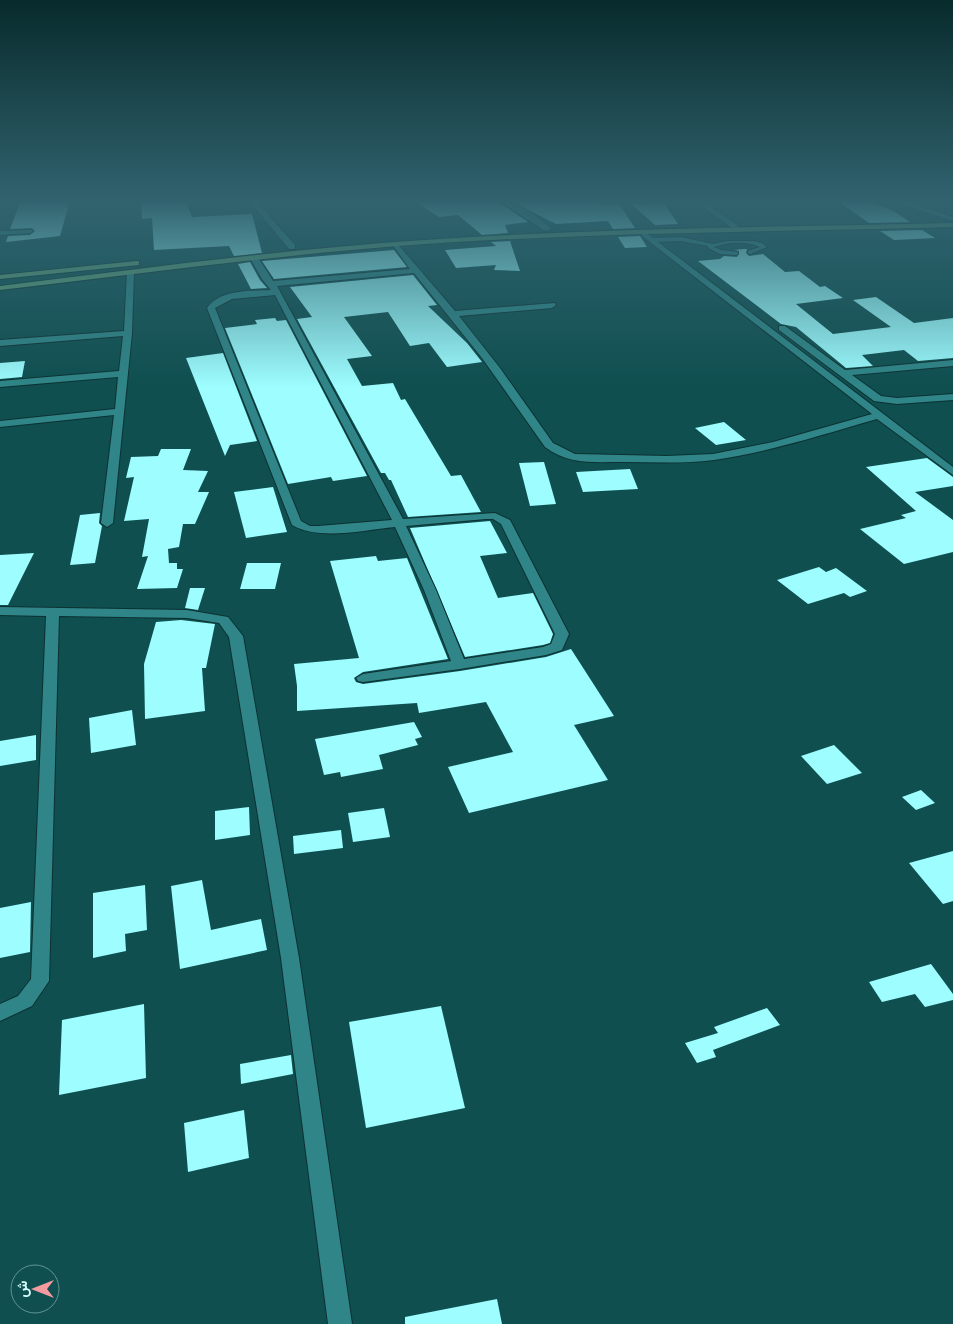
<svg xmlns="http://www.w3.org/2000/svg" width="953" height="1324" font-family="'Work Sans',Vazirmatn,sans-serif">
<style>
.building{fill:#9dfdff}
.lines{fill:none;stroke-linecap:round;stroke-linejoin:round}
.service-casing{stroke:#0d3132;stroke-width:2}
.minor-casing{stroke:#0d3132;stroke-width:2}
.primary-casing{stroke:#0d3132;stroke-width:2}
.service{fill:#2f8587;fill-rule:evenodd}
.minor{fill:#2f8587;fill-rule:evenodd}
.primary{fill:#61a278;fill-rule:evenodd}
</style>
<rect width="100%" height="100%" fill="#0f4f50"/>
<g class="building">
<path d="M24,201H70L60,236L6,242L8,236L30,235L35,231L32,228L10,229L20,203Z"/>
<path d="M141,201H186L192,217L252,214L262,253L234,256L229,246L154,250L152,218L142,219Z"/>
<path d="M414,201H497L528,222L505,225L508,233L482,235L458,215L439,217Z"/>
<path d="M511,201H601V205L619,204L635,228L613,229L608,221L556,224Z"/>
<path d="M838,201H870L895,212L910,222L869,223Z"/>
<path d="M664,203L678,224L655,225L631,204Z"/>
<path d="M922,230L935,238L894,240L880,231Z"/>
<path d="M640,236L647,247L625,248L618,237Z"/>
<path d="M510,241L520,271L494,270L496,265L456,268L445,250L496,246L491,242Z"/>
<path d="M744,249H747L746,253L749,256L763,254L785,272L799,271L820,287L825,286L843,298L796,304L833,334L891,327L853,300L876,297L914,323L953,318V358L918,361L904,350L862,355L873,366L846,368L796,327L781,324L698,261L720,259L724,256L737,257L739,251L734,250Z"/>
<path d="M394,250L407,267L274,279L262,261Z"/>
<path d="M250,262L260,280L267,288L251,289L238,264Z"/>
<path d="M413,275L437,305L428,306L467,343L482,362L447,367L429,343L410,346L388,312L344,317L372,356L347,359L362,386L393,383L401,400L405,399L451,476L461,475L481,512L408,517L391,480H389L385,473H381L297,319L312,317L290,287Z"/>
<path d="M275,318L277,321L286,320L367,476L333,481L331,477L288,484L225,328L257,324L255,320Z"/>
<path d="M223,353L257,441L230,445L225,456L186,358Z"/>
<path d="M25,361L22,377L0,379V363Z"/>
<path d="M724,422L746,440L716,445L695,428Z"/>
<path d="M161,449H191L183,470L208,471L198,492H209L195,524H183L179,547L168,549L169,563H177V569H183L177,588L137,589L148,556L142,557L149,519L124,521L134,477L126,478L131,457L158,456Z"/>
<path d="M927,458L953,477V486L915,492L953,520V552L904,564L860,529L906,518L901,515L916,511L866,467Z"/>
<path d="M544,462L556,504L530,506L519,463Z"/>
<path d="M630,469L638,489L583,492L576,472Z"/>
<path d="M273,487L287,532L246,538L234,492Z"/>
<path d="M100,513L99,523L102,526L95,563L70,565L80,515Z"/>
<path d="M490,521L507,553L480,556L498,598L533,593L553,634L550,643L543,645L465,657L410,528Z"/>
<path d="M34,553L8,605H0V555Z"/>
<path d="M376,556L378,561L407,558L448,659L363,672L354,678L356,682L363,684L460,671L546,657L571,649L614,716L574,725L608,780L469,813L448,767L513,752L486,702L419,713L417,703L297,711V686L294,664L359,658L330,561Z"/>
<path d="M247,563H281L275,589H240Z"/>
<path d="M819,567L826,572L836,568L867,591L850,597L844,593L808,604L777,580Z"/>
<path d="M190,588H205L198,610L185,608Z"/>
<path d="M181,620L215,624L206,668H202L205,711L145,719L144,664L156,622Z"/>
<path d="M132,710L136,745L91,753L89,718Z"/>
<path d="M414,722L422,737L415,739L418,745L379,755L383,769L341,777L340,772L324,775L315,739Z"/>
<path d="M36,735V760L0,766V741Z"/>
<path d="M834,745L862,773L827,784L801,756Z"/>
<path d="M921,790L935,803L916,810L902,797Z"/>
<path d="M249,807L250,835L215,840V811Z"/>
<path d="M384,808L390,837L353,842L348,813Z"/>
<path d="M341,830L343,848L294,854L293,836Z"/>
<path d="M953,851V901L943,904L909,863Z"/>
<path d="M202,880L211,930L261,919L267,950L180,969L171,886Z"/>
<path d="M145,885L147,930L125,934L126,951L93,958V893Z"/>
<path d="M31,902L30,952L0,958V908Z"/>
<path d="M931,964L953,994V1000L925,1007L915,994L882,1002L869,982Z"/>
<path d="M144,1004L146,1078L59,1095L62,1020Z"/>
<path d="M441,1006L465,1108L366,1128L349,1022Z"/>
<path d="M767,1008L780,1025L713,1050L716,1057L697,1063L685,1043L718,1033L714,1027Z"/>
<path d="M291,1055L293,1074L241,1084L240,1064Z"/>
<path d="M244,1110L249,1158L188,1172L184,1123Z"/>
<path d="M497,1299L502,1324H405V1317Z"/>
</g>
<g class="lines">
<defs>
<g id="service">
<path d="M32,230L33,231L30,233L0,235V231Z"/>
<path d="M681,237L713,244L728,241H753L762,243L767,247L750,254L748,253V251L760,247C746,241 728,242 714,247L721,250L738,252V254L736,255L720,254L708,248V246L681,241L653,242L650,240L653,238Z"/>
</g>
<g id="minor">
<path d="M249,201H256L295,245V249H289Z"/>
<path d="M499,201C516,201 539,217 552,229L545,231Z"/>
<path d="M694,201H702L739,226L732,228Z"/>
<path d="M892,201H903L953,217V221Z"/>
<path d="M645,232L953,467V475L877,419C824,434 770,452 714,460C684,464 653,462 622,462C595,462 568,465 545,447L482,358L414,273L277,286L403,519L495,513L510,520L569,634L562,650L546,655L460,669L363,682L358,681L356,678L363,674L451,661L424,590L395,527C364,530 319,541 292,525L207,308C220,289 251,291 271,290L262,279L250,258L251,256H257L273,281L410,269L392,244L396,242L455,311L555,303L556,305L552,308L459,316L500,368L553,443L575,454L667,456L713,454L773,442L872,414L642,236V232ZM275,295L392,520L318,526H310L301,521L215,308L232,299ZM486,519H493L501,524L555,634L551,644L543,647L464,659L436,590L406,526Z"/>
<path d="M127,271L134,273L132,333L113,523L107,527L101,523L114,415L0,427V421L115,409L118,377L0,387V381L119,371L123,336L0,346V340L124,331Z"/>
<path d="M779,326H785L845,370L953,360V366L852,375L881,396L897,398L953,394V400L897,404L874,401L779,330Z"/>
<path d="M0,607L187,610L228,617L243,636L299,958L352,1324H328L281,958L229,637L219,623L187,618L59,616L49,981L32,1006L0,1021V1004L18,996L31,979L46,616L0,615Z"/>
</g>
<g id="primary">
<path d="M953,223V227C777,232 601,232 425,244C283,254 141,274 0,290V286C141,269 283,249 425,240C601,228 777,227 953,223Z"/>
<path d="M136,261H139V265L0,279V275Z"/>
</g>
</defs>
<use href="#service" class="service-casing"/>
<use href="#minor" class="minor-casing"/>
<use href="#primary" class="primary-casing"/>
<use href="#service" class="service"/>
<use href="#minor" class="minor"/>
<use href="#primary" class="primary"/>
</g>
<linearGradient id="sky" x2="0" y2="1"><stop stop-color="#082b2c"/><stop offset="0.52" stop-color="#31636f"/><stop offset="1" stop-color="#31636f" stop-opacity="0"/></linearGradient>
<rect width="953" height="387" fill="url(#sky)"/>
<g transform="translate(35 1289) rotate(270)"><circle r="24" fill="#0f4f50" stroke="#5f9595"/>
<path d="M0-4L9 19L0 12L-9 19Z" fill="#f49b9f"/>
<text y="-8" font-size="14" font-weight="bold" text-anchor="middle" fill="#d6fdfd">ش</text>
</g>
</svg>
